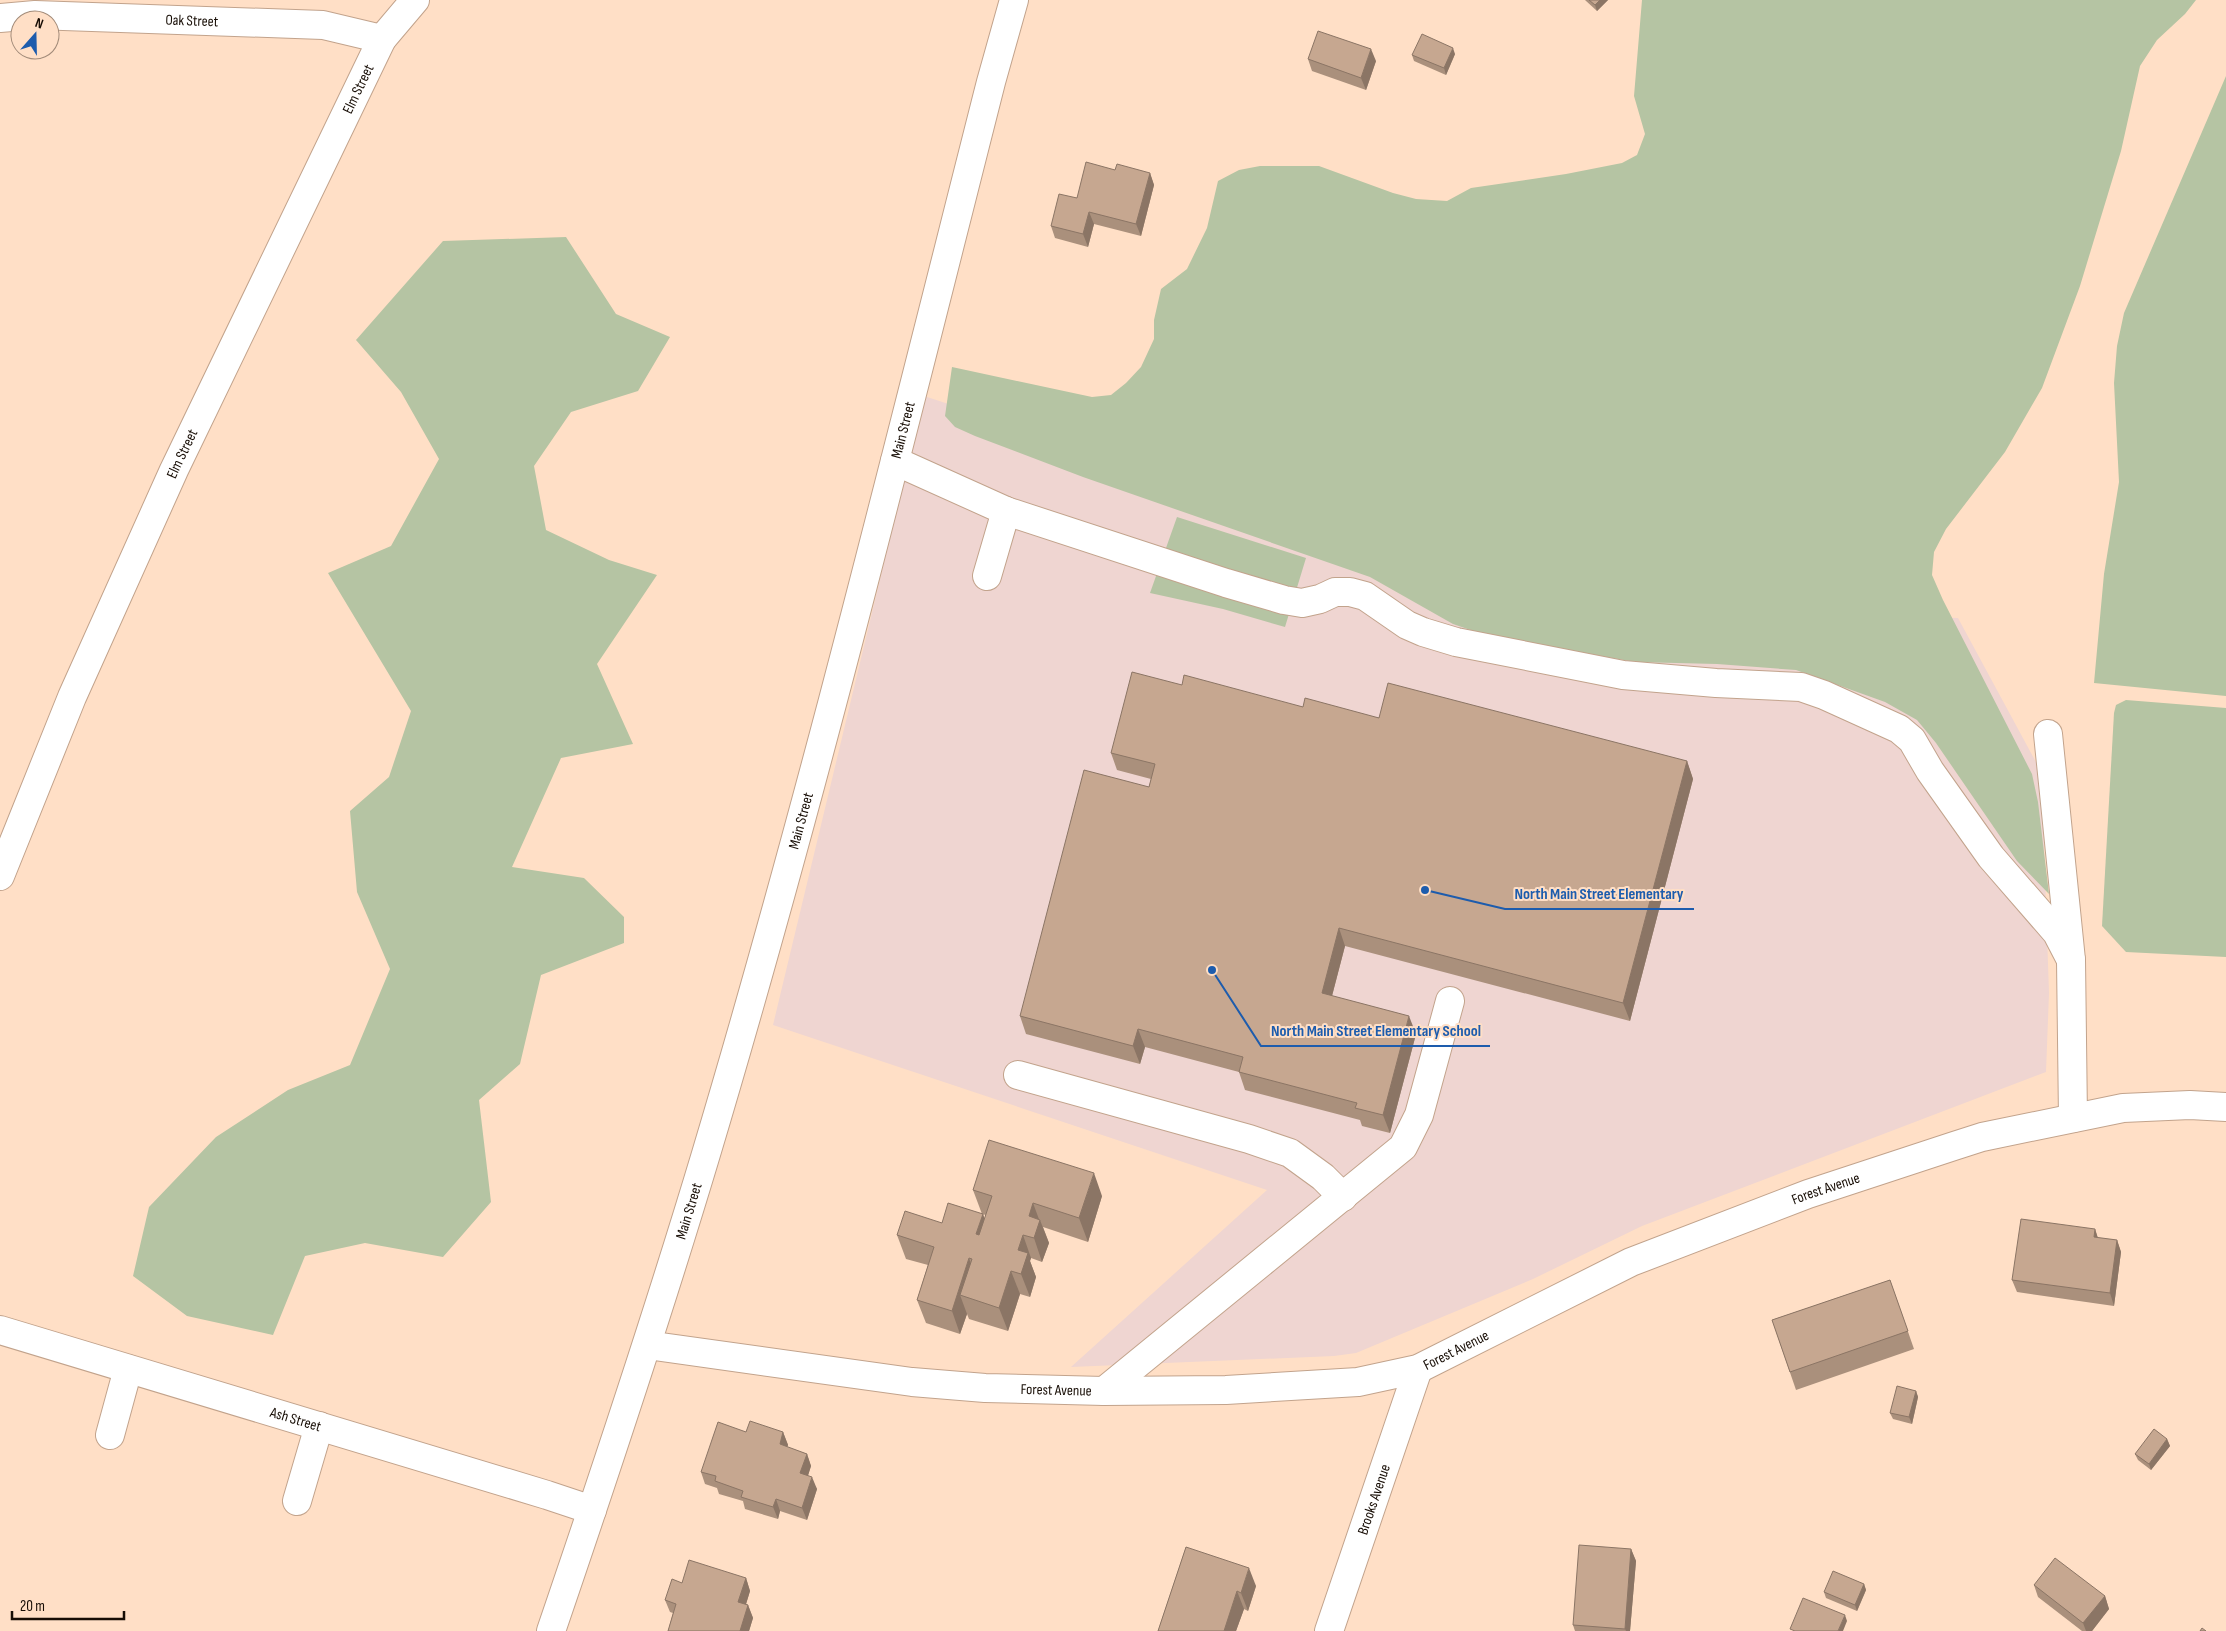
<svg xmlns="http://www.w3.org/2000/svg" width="2226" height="1631" font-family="'Sofia Sans Condensed',sans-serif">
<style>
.education{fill:#efd5d1}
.green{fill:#b5c4a3}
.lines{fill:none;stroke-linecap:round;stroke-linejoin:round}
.minor-casing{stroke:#c2a38c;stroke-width:30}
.minor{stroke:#fff;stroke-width:28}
.wall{fill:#aa907c}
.shaded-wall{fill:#8b7565}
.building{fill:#c6a790;stroke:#8b7565}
.labels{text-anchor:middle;stroke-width:4;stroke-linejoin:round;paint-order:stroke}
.street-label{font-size:15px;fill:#170d05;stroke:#ffdfc6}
.leader{fill:none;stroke:#1d5cad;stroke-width:2}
.callout-dot{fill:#1d5cad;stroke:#ffdfc6;stroke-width:2}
.callout-label{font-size:16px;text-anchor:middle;font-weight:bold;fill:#1d5cad;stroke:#ffdfc6;stroke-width:4;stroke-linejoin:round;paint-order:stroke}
</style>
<rect width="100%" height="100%" fill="#ffdfc6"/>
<path class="education" d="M924,396L1570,608L1958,618L2037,764L2042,787L2049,993L2046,1072L1642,1226L1533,1279L1356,1353L1334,1356L1071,1367L1267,1190L773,1025Z"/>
<g class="green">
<path d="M1642,0H2196L2185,14L2157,40L2140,66L2121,151L2080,286L2042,388L2005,452L1946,529L1934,552L1932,575L1943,600L2032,774L2038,802L2049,894L2017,861L1936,743L1917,720L1885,702L1796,670L1717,664L1635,662L1488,636L1453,624L1370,577L1083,477L975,436L955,427L945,416L952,367L1092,397L1111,395L1126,383L1141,367L1154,339V320L1161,289L1187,269L1207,228L1218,181L1239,170L1260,166H1319L1393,193L1416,199L1447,201L1471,188L1566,174L1622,163L1637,155L1645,134L1634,96Z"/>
<path d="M2226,76V696L2094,683L2104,574L2119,482L2114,383L2117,346L2124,313Z"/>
<path d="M566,237L616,314L670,337L638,391L571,412L534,466L546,530L609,560L657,575L597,664L633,744L561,758L512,867L584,878L624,917V943L541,975L520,1064L479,1100L491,1202L443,1257L365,1243L305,1256L273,1335L187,1316L133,1276L149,1207L216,1137L288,1090L350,1065L390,969L357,892L350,811L389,777L411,711L328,573L391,546L439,459L401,392L356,340L443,241Z"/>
<path d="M1177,517L1306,558L1285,627L1223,609L1150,593Z"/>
<path d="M2126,700L2226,708V957L2126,952L2102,926L2114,713L2116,705Z"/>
</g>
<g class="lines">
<defs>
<g id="minor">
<path id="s1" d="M0,18L35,15L323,25L382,39"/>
<path d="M895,461L1006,511L1226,583L1284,600L1302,603L1320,599L1335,592H1350L1365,596L1407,625L1423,632L1456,642L1623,675L1716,683L1801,687L1824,695L1899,729L1912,740L1930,771L1991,857L2057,933L2071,960"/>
<path d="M987,576L1006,511"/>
<path d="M2048,734L2071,960L2073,1118"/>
<path id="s2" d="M0,876L72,697L174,470L382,39L415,0"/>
<path d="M1018,1075L1249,1139L1290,1153L1323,1177L1343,1197"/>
<path id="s3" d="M0,1330L547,1495L592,1510"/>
<path id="s4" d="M647,1345L912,1382L985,1388L1104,1391L1226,1390L1358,1382L1418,1369L1631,1262L1808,1194L1954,1146L1982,1137L2123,1108L2190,1105L2226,1107"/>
<path d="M1104,1391L1403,1147L1419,1115L1450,1001"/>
<path d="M110,1435L128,1369"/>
<path d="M297,1501L319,1426"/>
<path id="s5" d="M551,1631C605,1473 658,1314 706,1154C812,800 900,440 991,82L1014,0"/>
<path id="s6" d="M1329,1631L1418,1369"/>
</g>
</defs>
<use href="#minor" class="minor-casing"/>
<use href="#minor" class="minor"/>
</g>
<g class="wall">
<path d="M1585,0H1608L1597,11Z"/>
<path d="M1455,54L1446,75L1414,61L1412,55Z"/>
<path d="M1308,59L1376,61L1366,90L1312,71Z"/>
<path d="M1150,173L1154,185L1141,236L1094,224L1088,247L1055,238L1051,226L1077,198Z"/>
<path d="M1182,685L1303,707L1687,761L1693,779L1630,1021L1345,946L1332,996L1416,1034L1390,1133L1362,1126L1360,1120L1245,1090L1239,1072L1145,1047L1140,1064L1026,1034L1020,1016L1149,787L1151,779L1117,770L1111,753Z"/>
<path d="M973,1190L1102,1196L1088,1242L1043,1227L1049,1243L1042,1262L1031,1258L1030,1261L1036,1277L1030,1297L1020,1294L1008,1331L969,1319L967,1314L960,1334L926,1323L917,1300L928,1265L906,1259L897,1235L942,1223L983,1214L984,1219L986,1215L982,1214Z"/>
<path d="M2095,1229L2098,1238L2117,1240L2121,1252L2114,1306L2017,1292L2012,1280Z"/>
<path d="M1890,1280L1914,1349L1796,1390L1772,1320Z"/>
<path d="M1916,1391L1918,1397L1912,1424L1893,1419L1890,1413Z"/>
<path d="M746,1432H783L788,1445L787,1447L807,1454L811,1466L808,1475L817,1489L807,1520L780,1511L778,1519L745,1509L743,1501L719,1494L717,1488L705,1484L701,1472Z"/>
<path d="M2167,1439L2170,1446L2151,1470L2138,1460L2135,1454Z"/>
<path d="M1186,1547L1256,1586L1248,1611L1244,1609L1236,1631H1158Z"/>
<path d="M1631,1549L1636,1561L1630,1631H1575L1573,1625Z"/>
<path d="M746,1578L750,1591L746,1604L748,1605L753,1618L749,1631H668L673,1613L670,1612L665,1600L682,1583Z"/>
<path d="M1864,1584L1866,1590L1857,1611L1826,1598L1824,1592Z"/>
<path d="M2034,1585L2105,1596L2109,1609L2092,1631H2082L2038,1597Z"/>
</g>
<g class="shaded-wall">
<path d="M1600,0H1608L1597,11L1595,5Z"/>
<path d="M1453,48L1455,54L1446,75L1444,68Z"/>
<path d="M1371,49L1376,61L1366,90L1361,78Z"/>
<path d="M1150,173L1154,185L1141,236L1136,224Z"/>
<path d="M1089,212L1094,224L1088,247L1083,234Z"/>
<path d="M1687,761L1693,779L1630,1021L1623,1003Z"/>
<path d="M1339,928L1345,946L1328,1011L1322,993Z"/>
<path d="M1409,1016L1416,1034L1390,1133L1383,1115Z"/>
<path d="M1138,1029L1145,1047L1140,1064L1133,1046Z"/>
<path d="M1094,1173L1102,1196L1088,1242L1079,1218Z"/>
<path d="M1033,1203L1040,1222V1220L1049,1243L1042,1262L1034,1238L1029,1216Z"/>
<path d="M983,1214L991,1238L976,1234Z"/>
<path d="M2095,1229L2099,1242L2094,1237Z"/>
<path d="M1023,1235L1031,1258L1030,1261L1036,1277L1030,1297L1021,1274L1018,1250Z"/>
<path d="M2117,1240L2121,1252L2114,1306L2110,1293Z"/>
<path d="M969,1258L977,1281L960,1295L967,1314L960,1334L952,1311Z"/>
<path d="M1011,1271L1020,1294L1008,1331L999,1308Z"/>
<path d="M1916,1391L1918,1397L1912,1424L1909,1417Z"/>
<path d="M783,1432L788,1445L784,1456L780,1444Z"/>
<path d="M2167,1439L2170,1446L2151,1470L2149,1464Z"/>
<path d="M807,1454L811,1466L805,1485L800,1473Z"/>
<path d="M812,1477L817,1489L807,1520L802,1508Z"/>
<path d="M776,1499L780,1511L778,1519L773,1507Z"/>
<path d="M1631,1549L1636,1561L1630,1631H1626L1625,1629Z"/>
<path d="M1249,1568L1256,1586L1248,1611L1241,1593Z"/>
<path d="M746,1578L750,1591L743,1614L738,1602Z"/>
<path d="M1864,1584L1866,1590L1857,1611L1855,1605Z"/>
<path d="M1237,1591L1244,1609L1236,1631H1224Z"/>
<path d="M2105,1596L2109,1609L2092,1631H2086L2083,1623Z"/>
<path d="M748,1605L753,1618L749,1631H740Z"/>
<path d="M1845,1615L1847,1621L1843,1631H1838Z"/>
</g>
<g class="building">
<path d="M1589,0H1600L1595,5Z"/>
<path d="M1318,31L1371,49L1361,78L1308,59Z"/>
<path d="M1422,34L1453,48L1444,68L1412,55Z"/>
<path d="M1086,162L1115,170L1117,164L1150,173L1136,224L1089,212L1083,234L1051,226L1059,194L1077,198Z"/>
<path d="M1132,672L1182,685L1184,675L1303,707L1305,698L1379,718L1388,683L1687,761L1623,1003L1339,928L1322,993L1409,1016L1383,1115L1355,1108L1357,1103L1239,1072L1243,1057L1138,1029L1133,1046L1020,1016L1084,770L1149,787L1155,764L1111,753Z"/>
<path d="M989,1140L1094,1173L1079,1218L1033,1203L1029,1216L1040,1220L1034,1238L1023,1235L1018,1250L1028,1253L1021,1274L1011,1271L999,1308L960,1295L972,1259L969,1258L952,1311L917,1300L934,1247L897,1235L905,1211L942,1223L948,1203L983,1214L976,1234L979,1235L992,1196L973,1190Z"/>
<path d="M2021,1219L2095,1229L2094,1237L2117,1240L2110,1293L2012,1280Z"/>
<path d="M1890,1280L1908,1331L1790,1372L1772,1320Z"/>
<path d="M1897,1386L1916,1391L1909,1417L1890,1413Z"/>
<path d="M750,1421L783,1432L780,1444L807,1454L800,1473L812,1477L802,1508L776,1499L773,1507L741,1497L743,1491L715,1481L716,1476L701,1472L718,1422L746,1432Z"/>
<path d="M2154,1429L2167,1439L2149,1464L2135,1454Z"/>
<path d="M1579,1545L1631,1549L1625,1629L1573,1625Z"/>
<path d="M1186,1547L1249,1568L1241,1593L1237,1591L1224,1631H1158Z"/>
<path d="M2055,1558L2105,1596L2083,1623L2034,1585Z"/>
<path d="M689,1560L746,1578L738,1602L748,1605L740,1631H668L676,1604L665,1600L672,1579L682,1583Z"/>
<path d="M1833,1571L1864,1584L1855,1605L1824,1592Z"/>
<path d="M1803,1598L1845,1615L1838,1631H1795L1790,1629Z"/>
<path d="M2202,1628L2206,1631H2200Z"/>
</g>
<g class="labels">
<g class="street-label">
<text dy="5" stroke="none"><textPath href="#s1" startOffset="192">Oak Street</textPath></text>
<text dy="5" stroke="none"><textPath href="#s2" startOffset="865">Elm Street</textPath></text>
<text dy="5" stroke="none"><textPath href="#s5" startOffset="1252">Main Street</textPath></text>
<text dy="5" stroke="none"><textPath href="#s2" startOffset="460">Elm Street</textPath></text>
<text dy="5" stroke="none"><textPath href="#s5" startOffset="848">Main Street</textPath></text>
<text dy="5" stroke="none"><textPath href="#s4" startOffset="1222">Forest Avenue</textPath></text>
<text dy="5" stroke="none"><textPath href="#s5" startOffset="442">Main Street</textPath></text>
<text dy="5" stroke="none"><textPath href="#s4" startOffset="818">Forest Avenue</textPath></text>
<text dy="5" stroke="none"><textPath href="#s4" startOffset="412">Forest Avenue</textPath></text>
<text dy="5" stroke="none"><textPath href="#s3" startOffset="309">Ash Street</textPath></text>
<text dy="5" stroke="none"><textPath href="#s6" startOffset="139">Brooks Avenue</textPath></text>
</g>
</g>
<path class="leader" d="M1425 890L1505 909H1694M1212 970L1261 1046H1490"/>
<g class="callout-dot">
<circle cx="1425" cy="890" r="5"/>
<circle cx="1212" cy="970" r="5"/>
</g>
<g class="callout-label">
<text x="1599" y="899">North Main Street Elementary</text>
<text x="1376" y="1036">North Main Street Elementary School</text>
</g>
<g transform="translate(35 35) rotate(20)"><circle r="24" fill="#ffdfc6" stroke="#a28b79"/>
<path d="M0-4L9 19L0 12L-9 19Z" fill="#1d5cad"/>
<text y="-8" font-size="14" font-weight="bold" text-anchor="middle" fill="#170d05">N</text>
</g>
<path d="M12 1611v8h112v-8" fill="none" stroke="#170d05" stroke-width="2.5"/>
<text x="20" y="1611" font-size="15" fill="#170d05" stroke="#ffdfc6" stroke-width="4" paint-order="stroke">20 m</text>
</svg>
